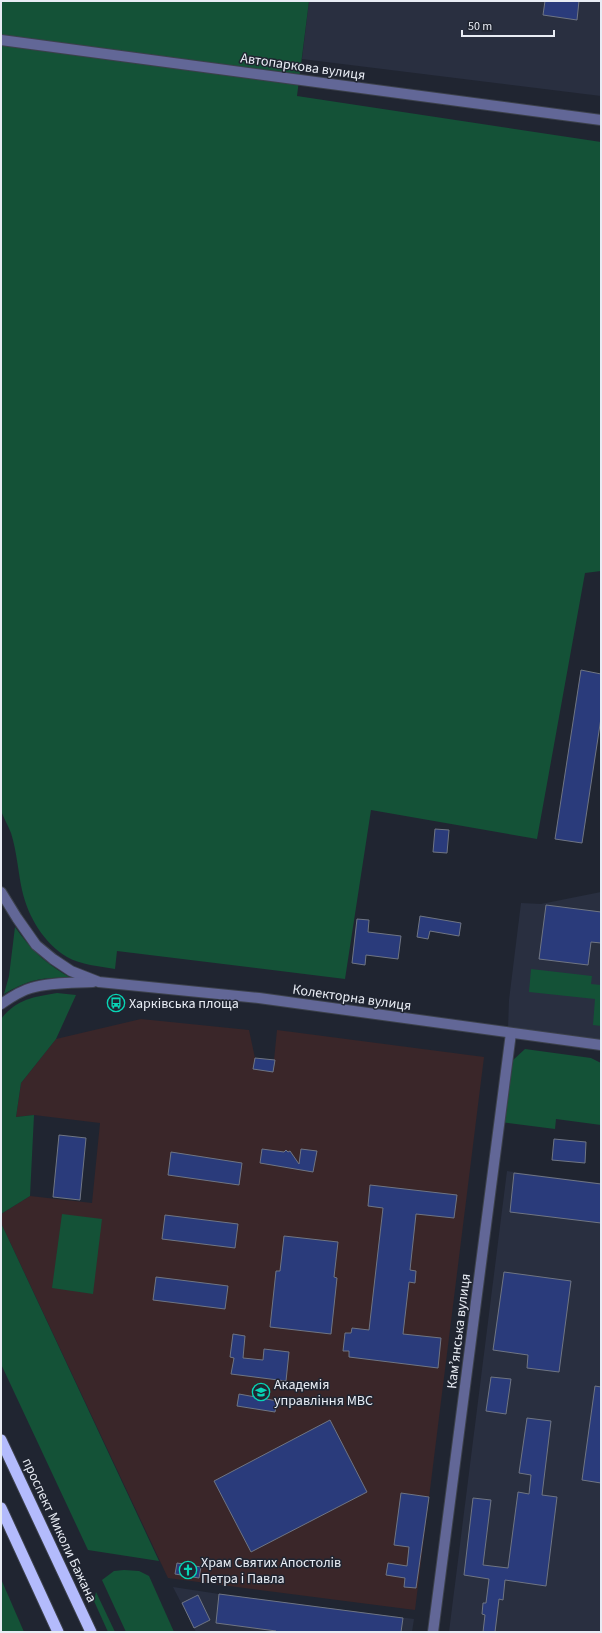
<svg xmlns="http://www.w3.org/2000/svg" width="602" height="1633" font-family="'Source Sans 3',sans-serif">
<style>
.built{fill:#292f40}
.education{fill:#3a2629}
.green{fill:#145237}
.building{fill:#2a3b7b;stroke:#6f7583}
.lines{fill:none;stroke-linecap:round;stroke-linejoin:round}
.minor-casing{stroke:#3c414c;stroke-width:12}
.trunk-casing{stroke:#3c414c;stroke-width:13}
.minor{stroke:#626797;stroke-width:10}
.trunk{stroke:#b3bbfc;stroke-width:11}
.labels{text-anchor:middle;stroke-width:3;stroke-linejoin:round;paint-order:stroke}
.street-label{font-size:14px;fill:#e8ecf4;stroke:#202531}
.poi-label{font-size:14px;fill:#e8ecf4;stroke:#202531;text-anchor:start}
</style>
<rect width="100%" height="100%" fill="#202531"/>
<g class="built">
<path d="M309,1H601V96L302,59Z"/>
<path d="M601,892V1042L508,1029L509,1000L521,903L541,904Z"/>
<path d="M507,1171L601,1183V1632H449Z"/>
<path d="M173,1587L219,1594L414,1619L412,1632H196Z"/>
</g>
<path class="education" d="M141,1019L249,1030L255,1058L274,1060L277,1030L484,1057L415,1610L168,1578L1,1223V1214L30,1196L92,1203L100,1123L34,1115L16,1117L21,1083L56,1039Z"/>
<g class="green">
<path d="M1,1H309L297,96L601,142V571L585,573L537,839L371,810L345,979L117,951L115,969C99,966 81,965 67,957C44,943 28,917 22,890C18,872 17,852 11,833C8,826 4,818 1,811Z"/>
<path d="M15,927C32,951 45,963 71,978C42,977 30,979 4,994L9,976Z"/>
<path d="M531,969L592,976L591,984L601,985V1026L593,1025L595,999L529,992Z"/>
<path d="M57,993L76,995L56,1039L21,1083L16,1117L34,1115L30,1196L1,1214V1019C17,999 33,997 57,993Z"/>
<path d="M525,1049L591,1058L601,1063V1125L556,1119L555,1129L501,1122L512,1061Z"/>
<path d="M62,1214L102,1219L93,1294L52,1288Z"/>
<path d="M1,1223L159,1561L88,1550L1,1364Z"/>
<path d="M124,1570L139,1571L149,1576L174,1632H126L102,1580L114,1571Z"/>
<path d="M1,1579L24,1632H1Z"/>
<path d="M96,1592L115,1632H108L94,1601Z"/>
</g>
<g class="building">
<path d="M545,1H579L577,20L543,15Z"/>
<path d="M581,670L601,674V718L582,843L555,839Z"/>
<path d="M435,829L449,830L447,853L433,852Z"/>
<path d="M546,905L601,912V943L591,942L588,965L539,959Z"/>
<path d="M420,916L461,923L459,936L430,931L428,939L417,937Z"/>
<path d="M357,919L369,920L368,932L401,936L398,959L366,955L365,965L352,963Z"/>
<path d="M255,1058L275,1060L273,1072L253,1069Z"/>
<path d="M59,1135L86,1138L80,1200L53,1197Z"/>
<path d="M554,1139L586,1142L585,1163L552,1160Z"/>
<path d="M262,1149L284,1152L286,1150L288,1152L290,1151L299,1164L301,1149L317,1151L313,1172L260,1163Z"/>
<path d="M171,1152L242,1163L239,1185L168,1175Z"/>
<path d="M514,1173L601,1184V1223L510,1212Z"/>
<path d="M370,1185L457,1195L454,1218L416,1214L410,1270L416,1271L415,1283L409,1282L403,1334L441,1338L438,1368L349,1357V1351H343L345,1333H351L352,1328L369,1330L383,1208L368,1206Z"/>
<path d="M165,1215L238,1224L235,1248L162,1239Z"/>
<path d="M284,1236L338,1242L334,1277L337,1278L331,1334L270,1327L276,1271H280Z"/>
<path d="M504,1272L571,1281L559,1372L527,1368L528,1355L493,1350Z"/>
<path d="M156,1277L228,1286L225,1309L153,1300Z"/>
<path d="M233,1334L245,1336L243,1358L263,1360L264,1349L289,1352L286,1381L231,1374L234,1358L230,1357Z"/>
<path d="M491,1377L511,1379L506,1414L486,1411Z"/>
<path d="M595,1386L601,1387V1483L582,1480Z"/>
<path d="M239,1394L277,1401L275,1412L237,1406Z"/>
<path d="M527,1418L551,1421L542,1495L557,1497L546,1586L505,1580L503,1600L499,1599L495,1632H483L485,1615L482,1614L483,1603H486L489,1579L464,1575L473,1498L491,1500L483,1565L508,1568L518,1492L529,1494L531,1475L519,1473Z"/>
<path d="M330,1420L367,1492L251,1552L214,1481Z"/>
<path d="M401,1493L429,1497L416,1588L404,1587L405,1578L386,1575L388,1563L407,1566L409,1547L394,1545Z"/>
<path d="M177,1563L201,1567L199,1578L175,1574Z"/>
<path d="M219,1594L403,1618L401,1632H275L276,1631L216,1623Z"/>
<path d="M198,1595L210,1620L194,1628L182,1603Z"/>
</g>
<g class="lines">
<defs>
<g id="minor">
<path d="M1,40L601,120"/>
<path d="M1,892L17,918L36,945L53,959L71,971L99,982L259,998L601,1045"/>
<path d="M1,1004C10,998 20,991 31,988C51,982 73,983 93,982"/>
<path d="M433,1632L511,1033"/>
</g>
<g id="trunk">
<path d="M1,1440L91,1632"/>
<path d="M1,1508L58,1632"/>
</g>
</defs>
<use href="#minor" class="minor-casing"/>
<use href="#trunk" class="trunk-casing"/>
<use href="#minor" class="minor"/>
<use href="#trunk" class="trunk"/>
</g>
<defs>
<symbol id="bus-ring" viewBox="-11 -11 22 22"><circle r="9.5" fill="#202531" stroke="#08d5b5" stroke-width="1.5"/><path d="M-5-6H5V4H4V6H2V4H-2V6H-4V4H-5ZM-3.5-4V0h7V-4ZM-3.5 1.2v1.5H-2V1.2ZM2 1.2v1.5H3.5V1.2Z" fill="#08d5b5"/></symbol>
<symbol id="university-ring" viewBox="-11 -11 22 22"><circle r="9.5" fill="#202531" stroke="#08d5b5" stroke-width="1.5"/><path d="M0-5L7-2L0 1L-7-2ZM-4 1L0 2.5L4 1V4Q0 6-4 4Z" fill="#08d5b5"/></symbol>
<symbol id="church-ring" viewBox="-11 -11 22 22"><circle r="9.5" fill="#202531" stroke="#08d5b5" stroke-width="1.5"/><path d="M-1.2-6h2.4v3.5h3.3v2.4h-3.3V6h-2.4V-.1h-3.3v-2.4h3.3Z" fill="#08d5b5"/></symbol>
</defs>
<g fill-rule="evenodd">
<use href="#bus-ring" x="106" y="993" width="20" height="20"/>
<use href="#university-ring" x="251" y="1382" width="20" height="20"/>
<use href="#church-ring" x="178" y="1560" width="20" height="20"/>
</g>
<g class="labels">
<g class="street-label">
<text transform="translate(303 66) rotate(8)" y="5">Автопаркова вулиця</text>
<text transform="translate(352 997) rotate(8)" y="5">Колекторна вулиця</text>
<text transform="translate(458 1331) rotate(-83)" y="5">Камʼянська вулиця</text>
<text transform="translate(60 1530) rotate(65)" y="5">проспект Миколи Бажана</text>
</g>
<g class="poi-label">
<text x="129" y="1008">Харківська площа</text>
<text x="274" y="1389">Академія<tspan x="274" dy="16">управління МВС</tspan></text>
<text x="201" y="1567">Храм Святих Апостолів<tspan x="201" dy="16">Петра і Павла</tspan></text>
</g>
</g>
<rect width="602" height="1633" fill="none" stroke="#e8ecf4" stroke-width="4"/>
<path d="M462 30v6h92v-6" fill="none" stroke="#e8ecf4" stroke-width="2"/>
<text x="468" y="30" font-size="12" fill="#e8ecf4" stroke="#202531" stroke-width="3" paint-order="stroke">50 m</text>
</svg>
